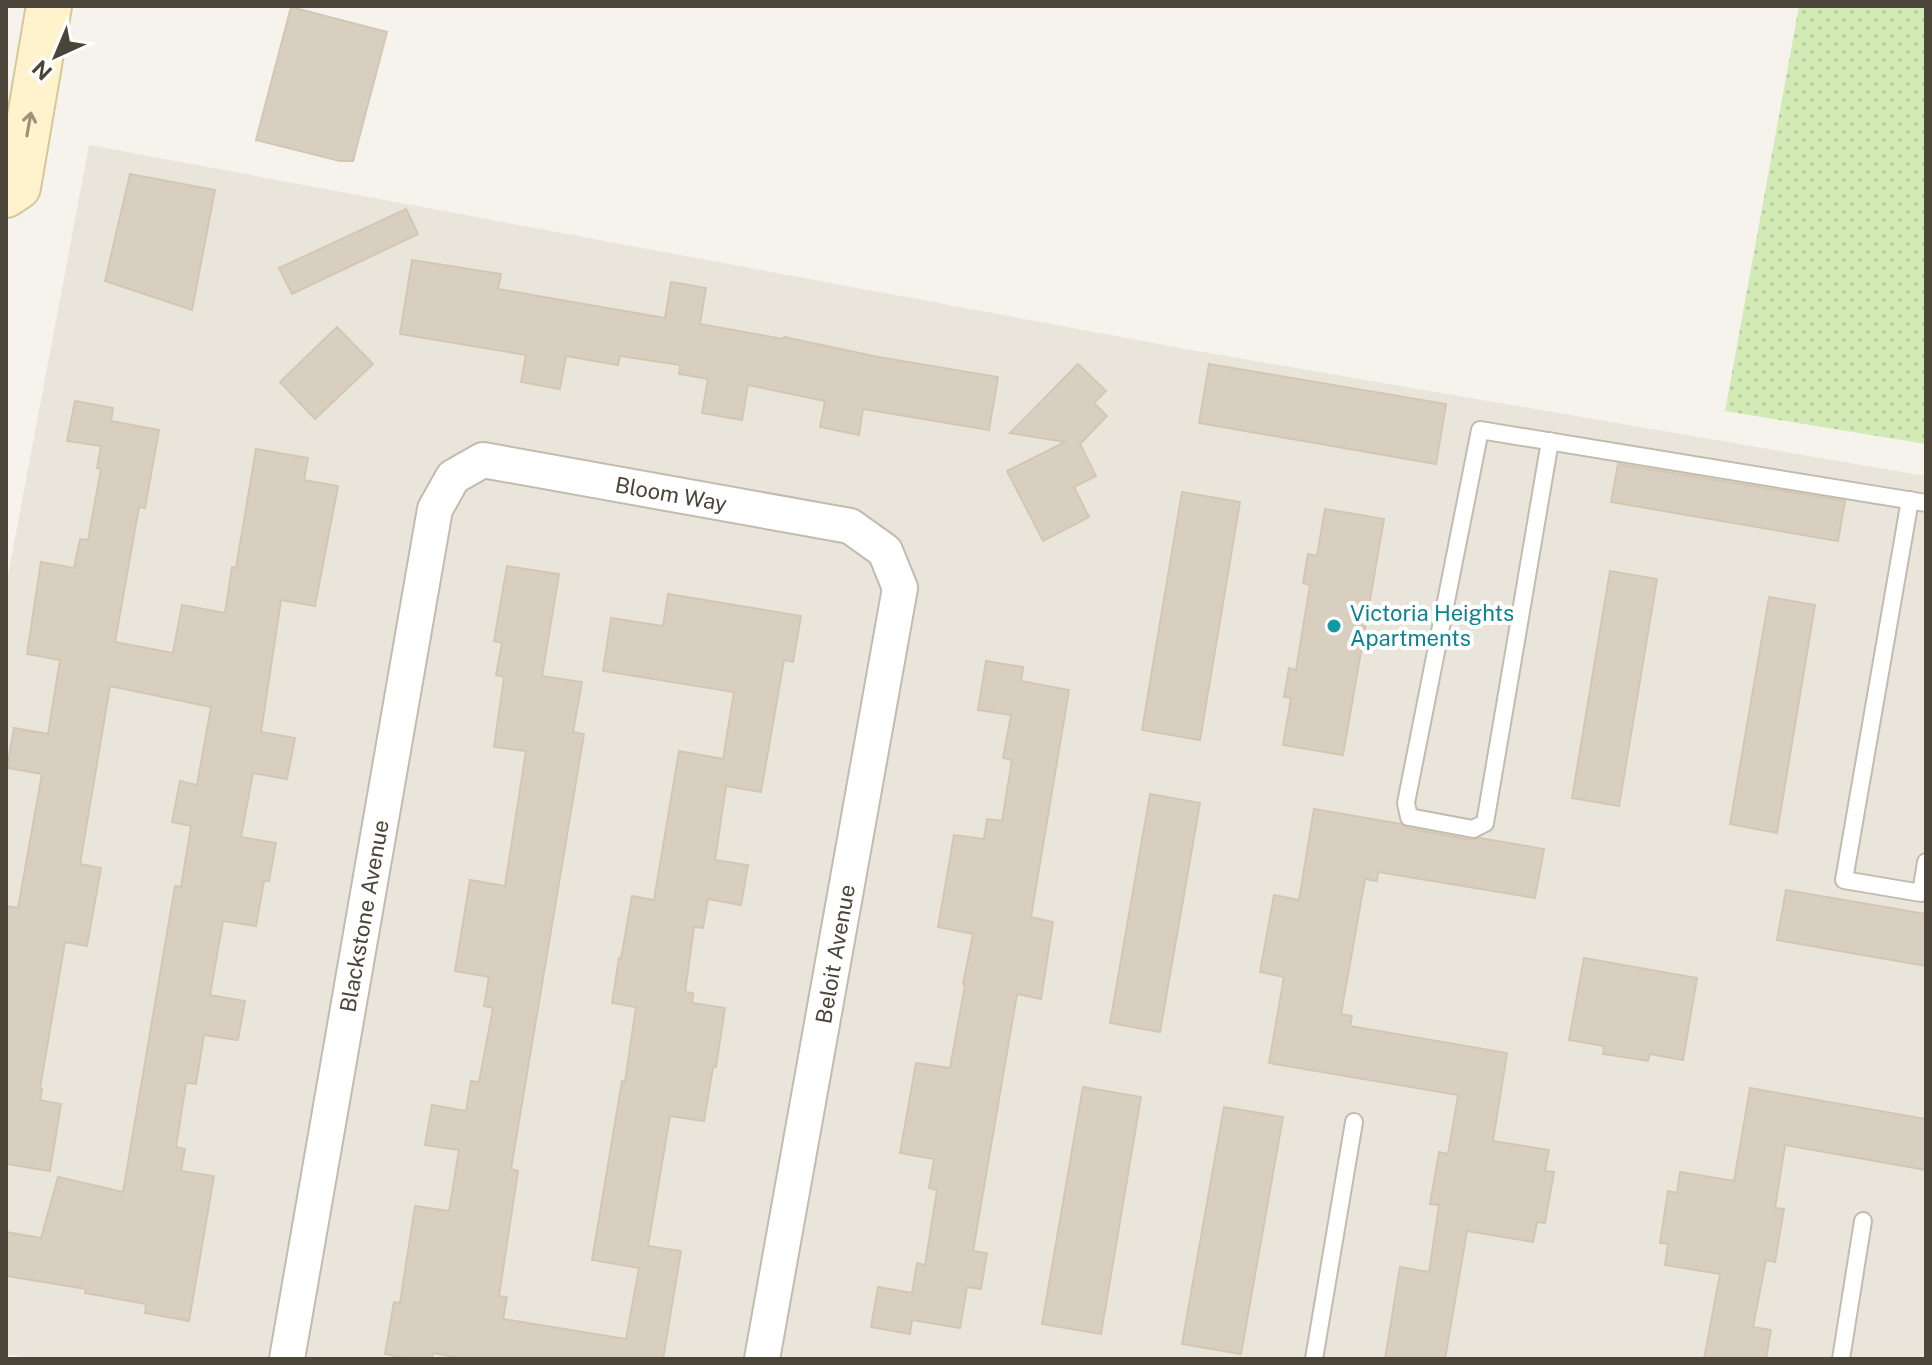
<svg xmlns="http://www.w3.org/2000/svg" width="1932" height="1365" font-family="'Public Sans',sans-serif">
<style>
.residential{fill:#eae5da}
.grass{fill:url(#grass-dots)}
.building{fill:#d8cfc1;stroke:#d3c7b4;stroke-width:2}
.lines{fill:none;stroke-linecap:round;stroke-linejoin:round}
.lane-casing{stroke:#c2bbae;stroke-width:20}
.street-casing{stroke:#c2bbae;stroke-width:38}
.secondary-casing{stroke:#d6c79b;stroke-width:48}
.lane{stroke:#fff;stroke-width:16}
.street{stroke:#fff;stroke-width:34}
.secondary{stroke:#fff3cd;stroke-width:44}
.oneway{stroke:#9c937c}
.culture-dot{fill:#0f9aa8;stroke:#fff;stroke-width:3}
.labels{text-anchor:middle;stroke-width:8;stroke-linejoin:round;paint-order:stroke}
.street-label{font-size:22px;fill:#4b4439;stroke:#fff}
.culture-label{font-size:22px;fill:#0d838f;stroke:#fff;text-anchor:start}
</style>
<defs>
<pattern id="grass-dots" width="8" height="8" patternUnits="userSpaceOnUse" patternTransform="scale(2)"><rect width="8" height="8" fill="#d2eab5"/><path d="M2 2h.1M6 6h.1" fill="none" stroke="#b6ca9c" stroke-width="1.8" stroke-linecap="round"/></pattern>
</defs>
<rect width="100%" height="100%" fill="#f6f3ec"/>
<path class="residential" d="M89,145L1191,350L1926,476V1359H34L6,1354V586Z"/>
<path class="grass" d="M1799,6H1926V444L1725,411Z"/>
<g class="building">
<path d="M291,7L387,32L353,161H340L256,140Z"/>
<path d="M130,174L215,190L192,310L105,281Z"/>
<path d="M406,209L418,234L292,294L279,268Z"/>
<path d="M412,260L501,274L498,289L665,318L671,282L706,288L700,324L783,339L784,337L878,357L998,377L989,430L863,409L859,435L820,427L825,401L748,385L742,420L702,413L708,379L679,374L680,365L620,356L618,365L566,356L560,389L521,382L526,355L400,334Z"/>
<path d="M337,327L373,364L315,419L280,382Z"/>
<path d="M1078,364L1106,391L1094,403L1107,416L1080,444L1096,476L1074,487L1089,517L1043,541L1007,471L1065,442L1010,433Z"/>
<path d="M1209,364L1446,404L1436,464L1199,423Z"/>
<path d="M75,401L113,408L111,421L159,430L145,508L139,507L115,642L173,653L182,605L225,613L232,567L236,568L256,449L308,458L304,480L338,486L315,606L281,600L261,732L295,738L287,779L253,773L241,837L276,843L269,881H264L256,926L223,921L210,995L245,1001L238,1040L204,1035L196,1084L186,1083L176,1147L185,1149L181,1171L214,1176L189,1321L145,1313L146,1304L85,1293L86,1289L6,1276V1232L41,1238L58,1177L123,1192L175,886L181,887L191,826L172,822L180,781L197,785L211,707L110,686L80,864L101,868L87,946L65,942L40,1088L42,1089L40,1100L61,1104L50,1171L6,1164V906L18,908L42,774L7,768L14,728L48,734L60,660L27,654L41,562L74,568L80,539L88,540L101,469L97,468L101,446L67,441Z"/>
<path d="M1618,464L1845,501L1838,541L1611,502Z"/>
<path d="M1182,492L1240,502L1200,740L1142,730Z"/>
<path d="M1325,509L1384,519L1343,755L1283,745L1291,698L1284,697L1289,668L1296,670L1310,585L1303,583L1308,554L1317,556Z"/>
<path d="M507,566L559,574L542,676L582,682L573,732L584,734L511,1169L518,1171L499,1296L507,1297L503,1319L626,1339L639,1268L592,1260L622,1081L625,1082L636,1007L612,1003L619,958L621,959L632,896L654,900L679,751L723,759L734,692L603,671L611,618L663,626L668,594L801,616L793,662L784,660L761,792L726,786L715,860L748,865L741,905L708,899L703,928L694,927L685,992L693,993L692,1003L725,1008L716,1067H713L704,1121L670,1116L648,1246L681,1251L663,1359H465L433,1353L432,1359H411L385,1354L394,1302L400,1303L415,1206L449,1211L459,1150L425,1145L432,1105L466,1111L471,1081L479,1082L493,1008L484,1006L489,977L455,971L470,880L505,886L526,751L494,747L504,677L496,675L502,643L494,641Z"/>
<path d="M1610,571L1657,579L1619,806L1572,798Z"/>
<path d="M1769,597L1815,605L1777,833L1730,824Z"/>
<path d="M986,661L1023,667L1021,681L1069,690L1031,917L1053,922L1041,999L1017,994L973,1251L987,1253L981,1289L967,1287L960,1328L912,1320L910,1334L871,1327L878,1287L912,1293L917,1263L925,1265L937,1190L929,1188L934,1159L900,1153L916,1063L950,1068L965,985L963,984L973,934L938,927L954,835L984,839L987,819L1002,821L1012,760L1003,758L1011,715L978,710Z"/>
<path d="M1150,794L1200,803L1160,1032L1110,1023Z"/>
<path d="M1314,809L1401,824L1407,828L1471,840L1480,838L1544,849L1535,898L1378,872L1377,881L1365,879L1341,1014L1352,1016L1350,1026L1507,1053L1493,1141L1549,1150L1545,1171L1554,1172L1545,1223L1537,1222L1533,1242L1467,1231L1445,1359H1385L1400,1267L1429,1272L1439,1205L1430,1204L1439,1152L1448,1154L1458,1095L1269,1063L1284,977L1260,972L1274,895L1299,900Z"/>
<path d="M1786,890L1926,914V966L1777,940Z"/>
<path d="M1584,958L1697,978L1683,1060L1650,1054L1648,1061L1603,1054L1604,1046L1569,1040Z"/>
<path d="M1083,1087L1141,1097L1101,1334L1042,1324Z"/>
<path d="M1750,1088L1926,1119V1170L1785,1145L1775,1208L1784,1209L1775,1262L1766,1260L1753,1327L1771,1330L1766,1359H1704L1720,1274L1665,1265L1668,1244L1660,1243L1668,1191L1677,1193L1680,1172L1734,1181Z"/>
<path d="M1224,1107L1283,1117L1241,1354L1182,1344Z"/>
</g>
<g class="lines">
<defs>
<g id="lane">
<path d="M1550,441L1485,823L1473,829L1409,817L1406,803L1480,430L1926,503"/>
<path d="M1910,500L1844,880L1921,893L1926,862"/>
<path d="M1314,1359L1354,1122"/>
<path d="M1841,1359L1863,1221"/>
</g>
<path id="street" d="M287,1359L435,509L453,477L483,460L850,526L885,551L900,588L762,1359"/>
<path id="secondary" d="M6,195L18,187L49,6"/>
</defs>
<use href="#lane" class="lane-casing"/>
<use href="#street" class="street-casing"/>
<use href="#secondary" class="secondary-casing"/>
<use href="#lane" class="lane"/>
<use href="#street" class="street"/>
<use href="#secondary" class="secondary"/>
</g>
<defs><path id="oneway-shaft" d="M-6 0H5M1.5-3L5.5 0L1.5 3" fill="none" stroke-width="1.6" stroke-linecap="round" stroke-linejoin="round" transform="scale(2)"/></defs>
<use class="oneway" href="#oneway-shaft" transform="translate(29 124) rotate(-80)"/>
<circle class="culture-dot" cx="1334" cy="626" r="8"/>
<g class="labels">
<g class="street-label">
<text transform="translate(671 494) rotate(10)" y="8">Bloom Way</text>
<text transform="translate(364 916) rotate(-80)" y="8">Blackstone Avenue</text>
<text transform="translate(835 954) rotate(-80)" y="8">Beloit Avenue</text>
</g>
<g class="culture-label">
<text x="1350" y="621">Victoria Heights<tspan x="1350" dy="25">Apartments</tspan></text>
</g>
</g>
<rect width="1932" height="1365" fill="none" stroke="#4b4439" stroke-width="16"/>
<g transform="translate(56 56) rotate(224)" stroke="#ffffff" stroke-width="6" paint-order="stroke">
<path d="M0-6L14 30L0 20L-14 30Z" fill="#4b4439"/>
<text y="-12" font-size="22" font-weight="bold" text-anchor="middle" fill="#4b4439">N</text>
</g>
</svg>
